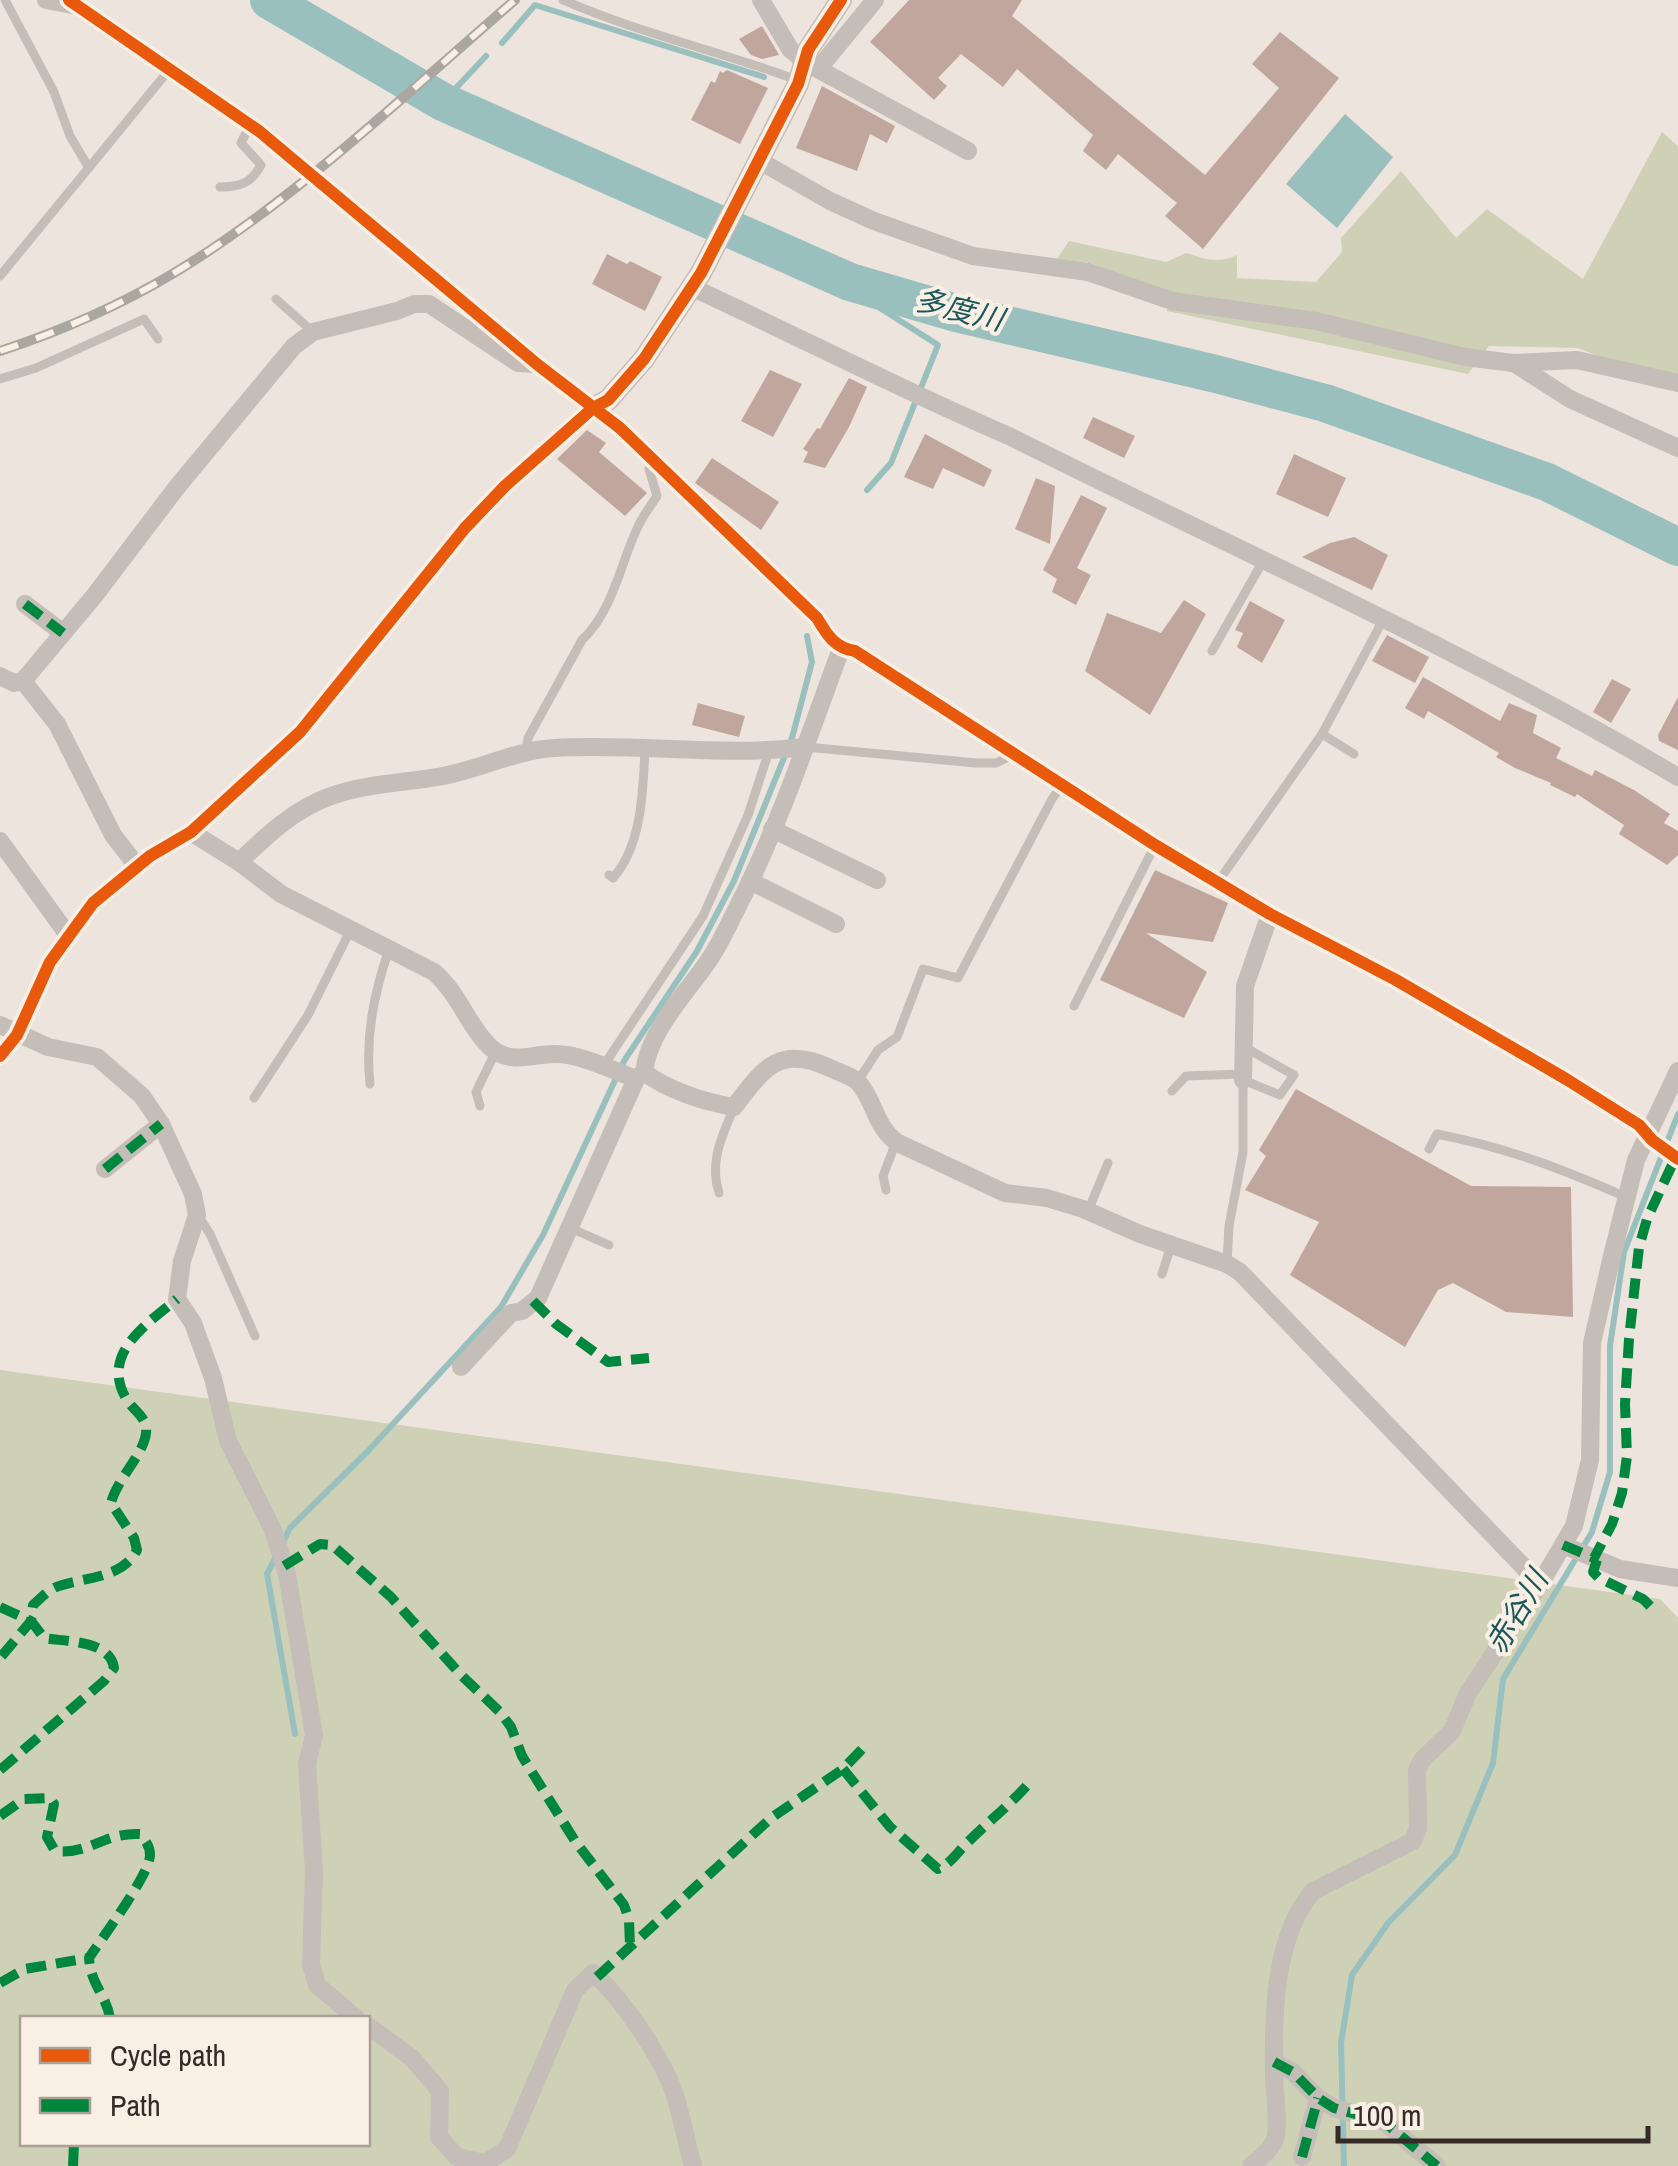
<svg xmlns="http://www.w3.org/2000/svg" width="1678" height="2166" font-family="'Archivo Narrow','Noto Sans JP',sans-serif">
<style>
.green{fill:#ced1b6;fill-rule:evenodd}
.water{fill:#99c0be}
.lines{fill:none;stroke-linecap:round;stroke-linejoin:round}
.stream{stroke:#99c0be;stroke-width:6}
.river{stroke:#99c0be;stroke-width:38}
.building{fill:#c1a69e}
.service{stroke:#c5bdb7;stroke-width:9}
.minor{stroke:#c5bdb7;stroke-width:18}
.tertiary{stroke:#c5bdb7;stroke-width:22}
.rail-casing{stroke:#aca6a1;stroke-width:10}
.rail{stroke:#faefe4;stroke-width:6;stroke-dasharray:19;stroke-linecap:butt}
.quiet{stroke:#00873e;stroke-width:10;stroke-dasharray:20 10;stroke-linecap:butt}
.cycleway-casing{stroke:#faefe4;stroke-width:19}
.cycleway{stroke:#e8590c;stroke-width:12}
.labels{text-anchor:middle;stroke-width:8;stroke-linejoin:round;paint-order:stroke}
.water-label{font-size:30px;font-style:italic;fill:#195859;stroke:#faefe4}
</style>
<rect width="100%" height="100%" fill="#ece4dd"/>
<g class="green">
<path d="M1662,132L1678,146V387L1578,348L1489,346L1468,374L1167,311L1168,294L1090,263L1057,259L1069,241L1166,262L1186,253C1205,259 1218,264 1237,255V278L1316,282L1342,252L1341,238L1401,171L1456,238L1487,209L1583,279Z"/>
<path d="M0,1370L1660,1599L1678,1618V2166H0ZM22,2018H368V2144H22Z"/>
</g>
<path class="water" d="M1345,114L1393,157L1337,228L1286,184Z"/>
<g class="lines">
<g class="stream">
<path d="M502,43L535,5L764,77"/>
<path d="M443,102L486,56"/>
<path d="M858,285L869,301L938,345L891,463L867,490"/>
<path d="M282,1544L290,1528L367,1452L501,1307L543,1235L624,1061L697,951L734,881L792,738L812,662L807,636"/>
<path d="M277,1555L267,1574L295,1734"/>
<path d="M1344,2166L1341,2043L1352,1975L1388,1923L1455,1855L1493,1763L1503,1679L1592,1532L1610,1472V1346L1624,1252L1678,1114"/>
</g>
<path class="river" d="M269,0L443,102L850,282L956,313L1216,374L1325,403L1547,482L1678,547"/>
</g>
<g class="building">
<path d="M909,0H1022L1012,16L1205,175L1279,88L1252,64L1280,32L1339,78L1203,249L1165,216L1177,203L1118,154L1106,170L1083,151L1093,135L1017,69L1003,87L961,54L938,78L947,86L934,100L870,42Z"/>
<path d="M762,26L778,53L779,55L762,59L751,55L739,39Z"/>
<path d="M727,70L768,88L740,144L691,120L711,81L715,83L720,71L723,73Z"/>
<path d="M822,86L895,126L887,143L870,134L857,171L796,148Z"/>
<path d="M607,254L627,264L630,261L662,277L645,311L592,284Z"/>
<path d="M770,370L802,384L773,437L741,421Z"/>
<path d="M849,378L867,387L849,427L825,468L803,462L808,452L803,449L817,428L820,429Z"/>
<path d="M1093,417L1135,436L1124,458L1083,438Z"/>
<path d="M587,430L606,443L599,452L647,493L625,516L557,459Z"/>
<path d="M925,434L992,470L984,487L943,468L933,489L904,477Z"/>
<path d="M1294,454L1346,478L1328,517L1276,494Z"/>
<path d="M712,458L779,502L761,530L695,483Z"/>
<path d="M1036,478L1055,486L1050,544L1015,529Z"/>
<path d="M1081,495L1107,508L1077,568L1091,575L1076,605L1052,592L1057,579L1043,570Z"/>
<path d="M1354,537L1388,555L1372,590L1302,557L1330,543Z"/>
<path d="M1184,600L1206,614L1150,715L1085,671L1107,613L1161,633Z"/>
<path d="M1250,601L1285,620L1262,663L1237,647L1243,633L1235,630Z"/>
<path d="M1387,635L1429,657L1415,683L1372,661Z"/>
<path d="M1423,677L1500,721L1509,703L1537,715L1533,733L1561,748L1556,758L1592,776L1595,770L1634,790L1670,814L1664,823L1678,831V855L1667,865L1619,834L1624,825L1577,794L1575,797L1550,785L1551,783L1515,768L1496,757L1499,753L1428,711L1424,719L1405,708Z"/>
<path d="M1612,679L1631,689L1611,723L1593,712Z"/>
<path d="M1678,697V750L1659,741L1658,735Z"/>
<path d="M698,703L745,716L739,737L692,725Z"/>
<path d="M1155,870L1228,903L1213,942L1146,933L1207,972L1184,1018L1100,980Z"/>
<path d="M1296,1089L1471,1186L1571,1187L1573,1317L1506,1312L1453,1283L1438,1290L1405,1347L1290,1275L1319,1222L1245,1190L1266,1156L1259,1150Z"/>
</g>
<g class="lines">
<g class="service">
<path d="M5,0L54,92L70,136L89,168"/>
<path d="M563,0C638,33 720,51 797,80"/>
<path d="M220,187C241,187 251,183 261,165L241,143L250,125"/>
<path d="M0,276L169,70"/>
<path d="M276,299L313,332"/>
<path d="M0,379L36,368L144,319L158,339"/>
<path d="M1212,651L1263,561"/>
<path d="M1322,734L1354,754"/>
<path d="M806,747L976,763H996L1013,755"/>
<path d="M526,751L528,738L582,640C612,612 620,566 636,531C641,518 650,507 657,496L649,469L653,458"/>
<path d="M609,875L613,878C642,846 643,790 645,749"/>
<path d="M1218,882L1322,734L1383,620"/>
<path d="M1074,1006L1155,845"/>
<path d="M604,1065L703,916L748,815L769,751"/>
<path d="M858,1081L878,1050L897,1037L923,969L958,978L1052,799L1062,785"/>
<path d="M370,1084C365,1036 374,994 389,949"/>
<path d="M1172,1091L1186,1076L1243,1074"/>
<path d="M254,1098L308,1015L351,929"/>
<path d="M480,1106L476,1092L496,1051"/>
<path d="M1429,1149L1437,1134C1508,1148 1560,1168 1626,1197"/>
<path d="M886,1190L883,1176L896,1142"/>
<path d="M719,1193C709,1161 722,1137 734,1107"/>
<path d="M1088,1211L1108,1163"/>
<path d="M199,1217L210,1234L255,1336"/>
<path d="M568,1227L609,1245"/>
<path d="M1227,1264L1229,1226L1243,1152V1080L1280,1095L1294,1075L1244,1047"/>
<path d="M1162,1274L1171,1246"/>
</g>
<g class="minor">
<path d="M46,0L77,6"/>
<path d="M69,0L259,131L538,365L620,428L817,618C827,635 835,648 855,651L1155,845L1270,914L1396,980L1566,1079L1639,1125L1652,1140L1678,1159"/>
<path d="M761,0L790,49L805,62L968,151"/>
<path d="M819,68L875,0"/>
<path d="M760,161L830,201L874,221L973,256L1088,272L1172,301L1316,321L1465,357L1513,363L1577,360L1678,383"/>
<path d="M691,287C798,336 903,391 1011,437C1234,549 1463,649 1678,777"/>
<path d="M1514,363L1570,399L1678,448"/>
<path d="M25,604L63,633"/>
<path d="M0,676L14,683L23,681"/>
<path d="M772,829L877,880"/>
<path d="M191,832L239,862C266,836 294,809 331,796C367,783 406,783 443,776C480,769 517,750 554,748C638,743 723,757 805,747"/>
<path d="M0,841L68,935"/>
<path d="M239,862L281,894L434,972C460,995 467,1024 489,1046C510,1066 530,1054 555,1054C581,1054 612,1070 636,1079"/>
<path d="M137,866L113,835L57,724L23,681L95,595L177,487L294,346L313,332L397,311L414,304H429L518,363L533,364"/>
<path d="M750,881L836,924"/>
<path d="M0,1025L48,1047L97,1057L142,1096L161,1124L193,1194L197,1215L182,1261L177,1299L193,1323L213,1378L228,1441L273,1530L287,1574L314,1735L307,1764L314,1871L311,1964L317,1985L356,2018"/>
<path d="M0,1056L17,1035L50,962L93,903L150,856L191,832L300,732L465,528L505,486L593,408"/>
<path d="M644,1072C667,1090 704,1102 734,1107C763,1069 779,1044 830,1068C838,1072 852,1076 858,1082C875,1101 874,1124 896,1142L1005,1193L1047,1198L1083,1209L1140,1234L1227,1264L1240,1272L1540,1584"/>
<path d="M1243,1080L1245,986L1270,914"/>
<path d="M105,1169L161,1124"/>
<path d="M461,1367L511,1313L522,1311L538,1298L636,1079L644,1072C649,1030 686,994 709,960C720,944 729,924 738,906C780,824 809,735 841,649"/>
<path d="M1563,1545L1620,1569L1678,1578"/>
<path d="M368,2026L412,2058L440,2091L439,2137L457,2157L485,2163L507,2149L575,1990L593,1973C621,1997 655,2048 670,2082C681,2108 685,2139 693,2166"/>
<path d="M1274,2062L1293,2072L1318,2098L1334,2108L1384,2122L1437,2166"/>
<path d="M1302,2157L1318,2098"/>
<path d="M1251,2166C1260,2158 1273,2149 1276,2136C1279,2117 1274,2092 1274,2073C1273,2016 1274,1936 1313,1891L1413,1841L1418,1828L1417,1770L1422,1760L1452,1731L1468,1693L1540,1584L1574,1526L1590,1460L1592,1343L1612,1256L1636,1160L1678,1071"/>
</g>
<path class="tertiary" d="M593,408L608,400L644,359L701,273L798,84L808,50L841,0"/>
<defs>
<path id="rail" d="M0,351C61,331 119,306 174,273C294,201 409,91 515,0"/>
</defs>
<use href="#rail" class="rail-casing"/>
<use href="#rail" class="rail"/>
<g class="quiet">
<path d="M25,604L63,633"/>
<path d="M105,1169L161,1124"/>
<path d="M533,1301L556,1324L608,1362L649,1358"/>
<path d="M1563,1545L1594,1558L1612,1524L1622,1493L1627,1456L1625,1404L1629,1339L1639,1247L1647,1219L1678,1152"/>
<path d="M1597,1560L1593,1572L1599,1578L1643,1599L1653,1609"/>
<path d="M284,1566L320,1544L332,1545L391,1597L461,1675L500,1712L511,1727L522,1756L575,1841L624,1905L629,1920L630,1946"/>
<path d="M0,1607L31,1621L0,1658"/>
<path d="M843,1769L890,1827L938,1869C952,1863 958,1851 969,1841C989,1821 1011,1804 1030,1782"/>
<path d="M0,1770L104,1681L114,1668C110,1640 67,1642 44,1638L31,1621L33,1605C41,1598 49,1589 59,1586C86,1577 123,1578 137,1550L134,1538L111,1503C117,1479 144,1454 146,1433C148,1418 134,1411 127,1400C99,1354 147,1324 177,1299"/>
<path d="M0,1816L24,1799L50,1798L54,1804L47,1837L55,1851C90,1855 104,1832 140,1834C145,1841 150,1845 150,1855C150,1874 102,1938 89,1958C91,1986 106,1994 110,2018"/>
<path d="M597,1977L771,1818L843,1769L865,1746"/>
<path d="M0,1983L25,1969L89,1958"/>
<path d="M1274,2062L1293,2072L1318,2098L1334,2108L1384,2122L1437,2166"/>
<path d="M1302,2157L1318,2098"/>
<path d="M73,2166L74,2144"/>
</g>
<defs>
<g id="cycleway">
<path d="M69,0L259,131L538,365L620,428L817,618C827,635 835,648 855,651L1155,845L1270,914L1396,980L1566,1079L1639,1125L1652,1140L1678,1159"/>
<path d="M0,1056L17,1035L50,962L93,903L150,856L191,832L300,732L465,528L505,486L593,408L608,400L644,359L701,273L798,84L808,50L841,0"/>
</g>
</defs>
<use href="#cycleway" class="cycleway-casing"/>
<use href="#cycleway" class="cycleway"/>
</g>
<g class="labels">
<g class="water-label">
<text transform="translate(959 310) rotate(14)" y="10">多度川</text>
<text transform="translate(1517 1612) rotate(-59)" y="10">赤谷川</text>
</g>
</g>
<rect x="20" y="2016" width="350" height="130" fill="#faefe4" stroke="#aba098" stroke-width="2.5"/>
<rect x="40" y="2048" width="50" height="15" fill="#e8590c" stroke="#aba098" stroke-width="2.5"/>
<text x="110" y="2066" font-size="30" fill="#352a25">Cycle path</text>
<rect x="40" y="2098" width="50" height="15" fill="#00873e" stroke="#aba098" stroke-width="2.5"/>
<text x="110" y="2116" font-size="30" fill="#352a25">Path</text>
<path d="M1338 2126v15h310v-15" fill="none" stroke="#352a25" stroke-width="5"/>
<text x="1353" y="2126" font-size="30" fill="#352a25" stroke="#faefe4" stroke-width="8" paint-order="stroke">100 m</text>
</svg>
